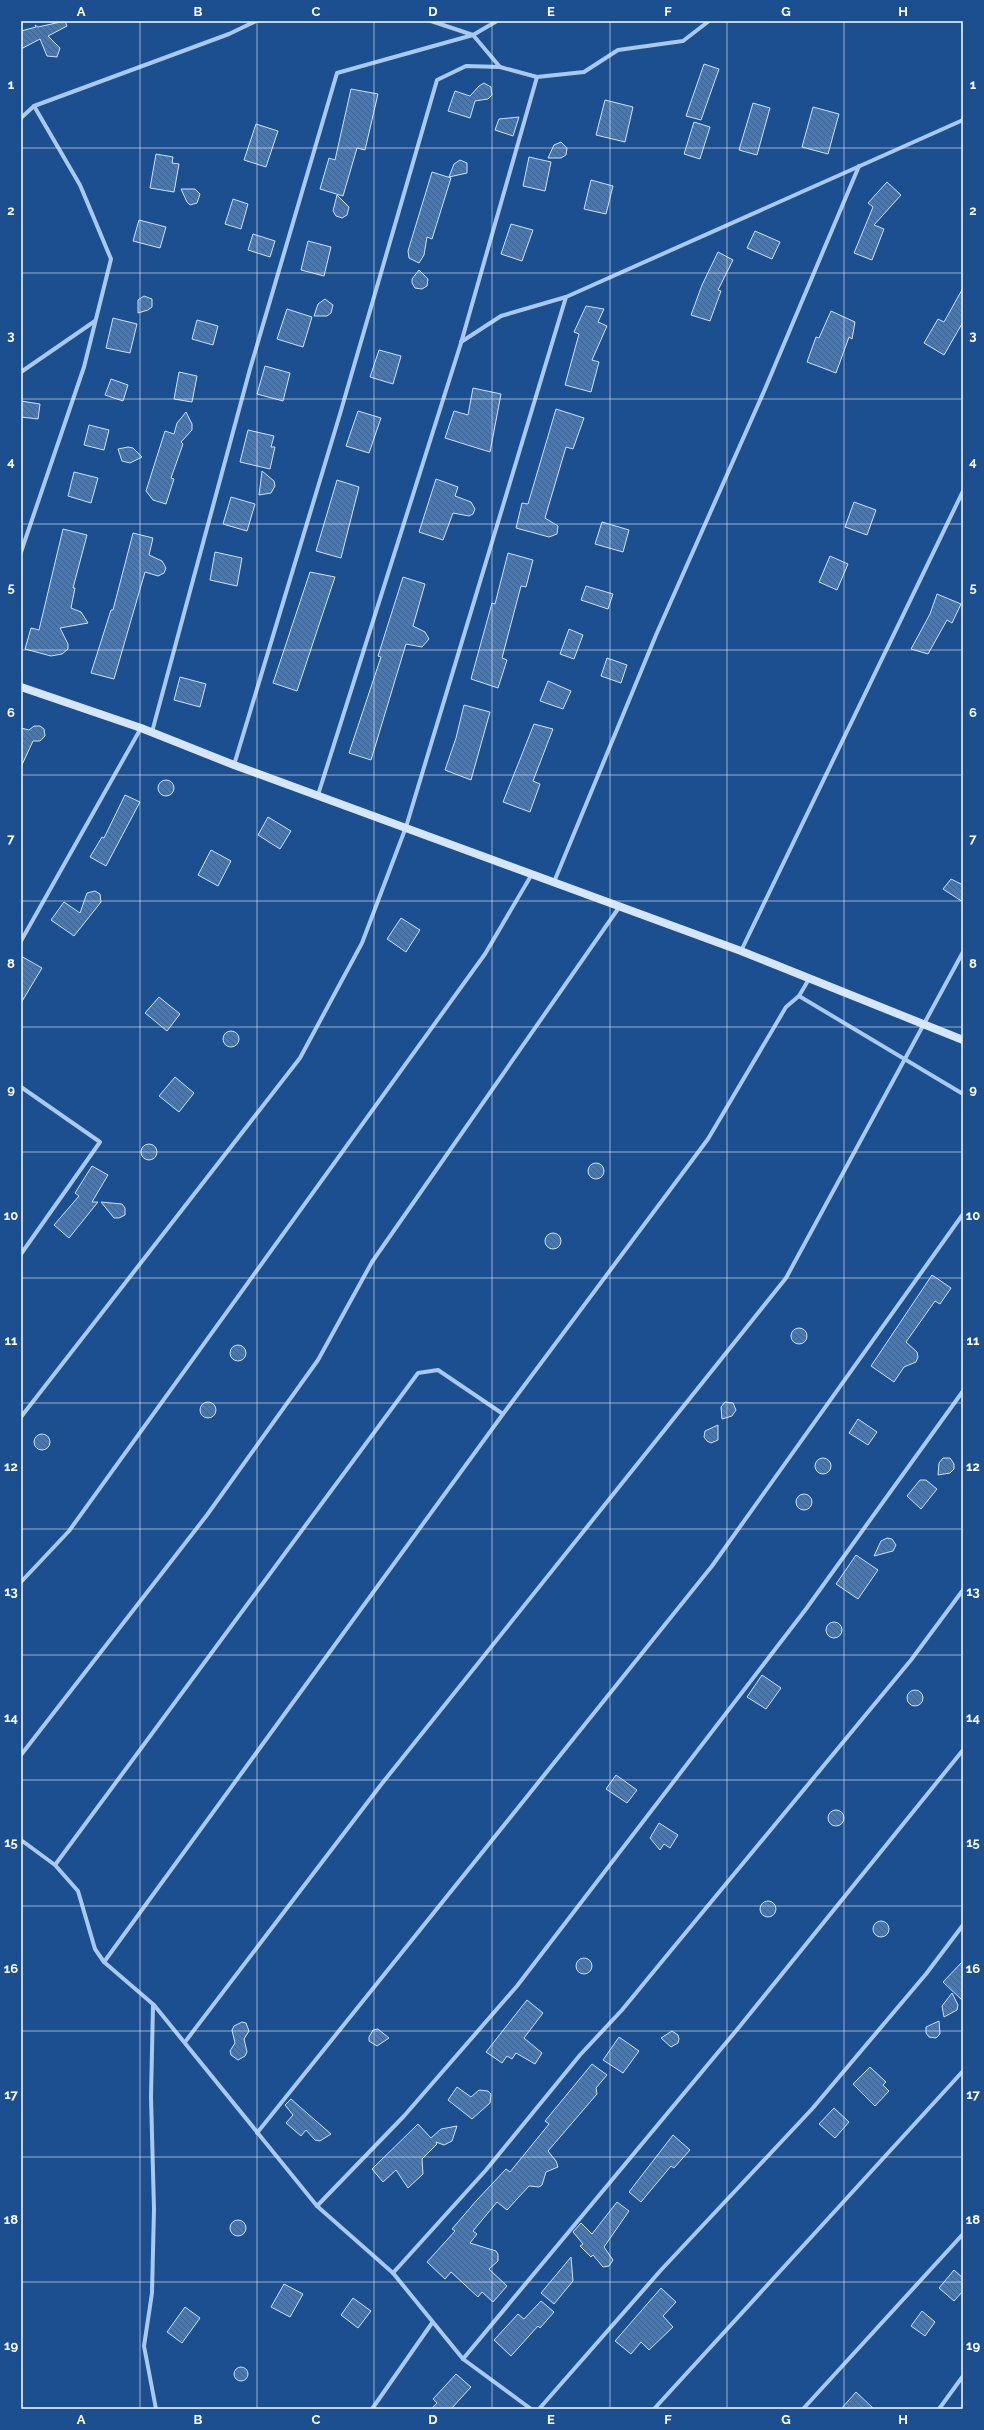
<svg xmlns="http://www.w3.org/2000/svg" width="984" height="2430" font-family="Raleway,sans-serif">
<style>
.building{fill:url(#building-back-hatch);stroke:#cfe3fa}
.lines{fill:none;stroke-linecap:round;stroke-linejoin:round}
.street{stroke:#a9c9ee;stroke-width:4}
.secondary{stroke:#d6e6fa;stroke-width:8}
.grid{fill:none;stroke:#fff;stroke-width:1;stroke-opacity:0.55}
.neatline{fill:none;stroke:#fff;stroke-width:1.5}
.grid-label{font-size:13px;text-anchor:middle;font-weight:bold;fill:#fff}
</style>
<defs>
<pattern id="building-back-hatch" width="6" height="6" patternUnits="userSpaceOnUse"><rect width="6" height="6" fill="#4478b7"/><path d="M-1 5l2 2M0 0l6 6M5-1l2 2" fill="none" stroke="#486282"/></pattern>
</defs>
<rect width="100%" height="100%" fill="#1b4f8f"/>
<g class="building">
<path d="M65,21L67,26L48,36L60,48L57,57L47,56L40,39L21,49V31L36,27L35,25L38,27Z"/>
<path d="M704,64L719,69L701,120L686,116Z"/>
<path d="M484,83L491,87L492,95L488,99L475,101L470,118L448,111L455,91L470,96L479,86Z"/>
<path d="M351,89L378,94L365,150L357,148L343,196L320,189L329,158L335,160Z"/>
<path d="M605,100L633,107L625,142L596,135Z"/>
<path d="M753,103L770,108L757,155L739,150Z"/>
<path d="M813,107L839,114L828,154L802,147Z"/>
<path d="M519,117L513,136L495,130L499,119Z"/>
<path d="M694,122L710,127L700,159L684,154Z"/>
<path d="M256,124L278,131L266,167L244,160Z"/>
<path d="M561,142L567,148L566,155L561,158H548L554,145Z"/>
<path d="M156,154L173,157L172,163L179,164L174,192L150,188Z"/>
<path d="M529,157L551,162L545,191L523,186Z"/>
<path d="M460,160L467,163V173L449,177L454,164Z"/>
<path d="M432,172L451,178L432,239L427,237L424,255L419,263L409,258L408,251Z"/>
<path d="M591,180L613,186L606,214L584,209Z"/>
<path d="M887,182L901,195L874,225L884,229L872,260L854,253L873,207L868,203Z"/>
<path d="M181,189H195L200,194L197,203L190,205L187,202Z"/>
<path d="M337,195L349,207L347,215L342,218L336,216L333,211Z"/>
<path d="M233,199L248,204L241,229L225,224Z"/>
<path d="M139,220L166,227L160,248L133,241Z"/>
<path d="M511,224L533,230L522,261L501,254Z"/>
<path d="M755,231L780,242L772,259L747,248Z"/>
<path d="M253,234L275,241L270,257L248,250Z"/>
<path d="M308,241L331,247L324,276L301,270Z"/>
<path d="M718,252L733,260L718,290L721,291L710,321L691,315L702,285Z"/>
<path d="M419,270L428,279L427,286L422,289L415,288L412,283V279Z"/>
<path d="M963,288V322L944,355L924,343L938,319L944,322Z"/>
<path d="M144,296L152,299V307L148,310L138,313V300Z"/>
<path d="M325,299L333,305L331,313L327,316H314L318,304Z"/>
<path d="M586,306L604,309L598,322L607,326L592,360L599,362L591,392L565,385L579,334L574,332Z"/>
<path d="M287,309L312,317L303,347L277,339Z"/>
<path d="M831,311L855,322L852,339L849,337L836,373L807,362L816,337L819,338Z"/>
<path d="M113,318L137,324L130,353L106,348Z"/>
<path d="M197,320L218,326L213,345L192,339Z"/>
<path d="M379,350L401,356L393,384L370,377Z"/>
<path d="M265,366L290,373L283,401L257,394Z"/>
<path d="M179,372L197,376L192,402L174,399Z"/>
<path d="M111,379L128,385L123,401L105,395Z"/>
<path d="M473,388L501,394L490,452L445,438L454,411L468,415Z"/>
<path d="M21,401L40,404L38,419L21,417Z"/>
<path d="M556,409L584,418L573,449L566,447L545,518L558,526L557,534L549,537L516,528L522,503L528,504Z"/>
<path d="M358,411L381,418L369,453L346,446Z"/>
<path d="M186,412L192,424V430L181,442L183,444L171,478L174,479L166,504L153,500L146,491L165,431L174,434L177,423Z"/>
<path d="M89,425L109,430L104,450L84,445Z"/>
<path d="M248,430L274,436L271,447H275L270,469L240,462Z"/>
<path d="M128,447L133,448L142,457L130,463L122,461L118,449Z"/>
<path d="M262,471L274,481L275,486L271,493L259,495Z"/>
<path d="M74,472L98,478L91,503L68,496Z"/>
<path d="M436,479L458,487L455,496L471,502L475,509L473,514L469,516L453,513L443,540L419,532Z"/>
<path d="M337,480L359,487L341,558L316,551Z"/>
<path d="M231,497L255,504L247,531L223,524Z"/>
<path d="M854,502L876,510L867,535L845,527Z"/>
<path d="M602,522L629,530L623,552L595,544Z"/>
<path d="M63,529L87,535L73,588H75L71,608L81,612L88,623L60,628L68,644V649L62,654L51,656L25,649L31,628L39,630Z"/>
<path d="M133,533L153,538L149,555L162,561L166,568L164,573L158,576L145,572L114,679L91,673L111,610H113Z"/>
<path d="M215,552L242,558L237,586L210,580Z"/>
<path d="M508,553L533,560L526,587L521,586L502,658L507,660L498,688L471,679L492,603L495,604Z"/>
<path d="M830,556L848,564L837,590L819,582Z"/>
<path d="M310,572L335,577L297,691L273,683Z"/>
<path d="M403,577L425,584L413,626L425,632L429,639L422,647L406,644L371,760L349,753L381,657L378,656Z"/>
<path d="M586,586L613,594L608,609L581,600Z"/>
<path d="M937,594L961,604L952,623L947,620L928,654L911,649L930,614Z"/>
<path d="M569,629L583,635L574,659L560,654Z"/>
<path d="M607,658L627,665L621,683L601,676Z"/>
<path d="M180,677L206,684L200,707L174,700Z"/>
<path d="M548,681L571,691L563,709L540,701Z"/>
<path d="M464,705L490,712L471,780L445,770L456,738Z"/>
<path d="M534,724L553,729L533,781L540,784L530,812L503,802Z"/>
<path d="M34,726H40L44,729L45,736L40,741H33L21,767V728L29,730Z"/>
<circle cx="166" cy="788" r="8"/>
<path d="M125,795L140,802L106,866L90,857L102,837L104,838Z"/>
<path d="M268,817L291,831L280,849L258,835Z"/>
<path d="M211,850L231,861L218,886L198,875Z"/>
<path d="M951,879L963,885V902L943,889Z"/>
<path d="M95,891L100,894L101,902L74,936L51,920L64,902L80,913L87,893Z"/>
<path d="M401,918L420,930L406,952L387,939Z"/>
<path d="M21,956L42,968L21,1003Z"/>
<path d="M159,997L180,1014L167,1031L145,1013Z"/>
<circle cx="231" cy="1039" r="8"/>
<path d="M175,1077L194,1093L179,1112L159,1096Z"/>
<circle cx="149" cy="1152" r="8"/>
<circle cx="596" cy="1171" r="8"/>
<path d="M92,1166L108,1175L92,1202H98L69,1238L54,1225L79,1196L75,1193Z"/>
<path d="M101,1202L122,1204L125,1208V1215L119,1218H114Z"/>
<circle cx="553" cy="1241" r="8"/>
<path d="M932,1275L951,1288L940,1304L935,1301L906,1342L917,1352L918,1357L916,1362L904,1367L894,1382L871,1366Z"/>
<circle cx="799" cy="1336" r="8"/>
<circle cx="238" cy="1353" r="8"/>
<circle cx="208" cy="1410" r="8"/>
<path d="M725,1402L733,1403L736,1410L732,1416L722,1419L721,1407Z"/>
<path d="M858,1419L877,1432L868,1445L849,1433Z"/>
<path d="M718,1425V1440L711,1443L707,1441L704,1437L705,1431Z"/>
<circle cx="42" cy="1442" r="8"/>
<path d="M943,1458H950L954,1464V1469L950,1473L938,1475L939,1463Z"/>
<circle cx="823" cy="1466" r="8"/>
<path d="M920,1480H926L937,1489L921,1509L907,1496Z"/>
<circle cx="804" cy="1502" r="8"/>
<path d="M887,1538L892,1539L896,1545L893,1551L874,1556L881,1541Z"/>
<path d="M856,1555L878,1570L858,1599L836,1584Z"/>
<circle cx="834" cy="1630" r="8"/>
<path d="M762,1675L781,1688L766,1709L747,1697Z"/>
<circle cx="915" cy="1698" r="8"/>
<path d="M616,1775L637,1790L627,1803L606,1789Z"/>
<circle cx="836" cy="1818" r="8"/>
<path d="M659,1823L678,1835L670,1848L664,1844L660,1850L650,1838Z"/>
<circle cx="768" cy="1909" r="8"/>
<circle cx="881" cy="1929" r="8"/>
<circle cx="584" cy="1966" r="8"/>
<path d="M963,1961V2001L943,1982Z"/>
<path d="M952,1993L958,2005L957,2010L944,2017L942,2006Z"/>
<path d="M527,2000L543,2013L524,2038L542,2053L535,2064L516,2053L512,2059L507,2056L502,2063L486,2052Z"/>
<path d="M939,2021L940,2034L936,2038L929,2037L926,2033V2027Z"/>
<path d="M242,2022L246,2023L249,2031L244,2039L247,2052L245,2056L238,2060L231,2055L230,2051L235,2043L232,2030L234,2026Z"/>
<path d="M378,2029L389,2038L377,2046L369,2041V2037L373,2030Z"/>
<path d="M672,2031L678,2035L679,2039L678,2043L671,2047L661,2038Z"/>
<path d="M619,2037L639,2051L623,2073L603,2060Z"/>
<path d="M592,2064L607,2075L596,2088L597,2094L548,2151L556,2161L558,2167L546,2172L542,2185L539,2187L529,2186L507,2210L497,2202L473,2231L477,2234L470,2243L496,2251L498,2254V2261L489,2269L507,2286L493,2302L482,2292L478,2297L451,2272L445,2279L427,2262L455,2231L452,2229L476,2201L506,2169L510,2172L549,2124L545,2121Z"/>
<path d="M870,2067L886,2082L883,2085L889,2091L875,2106L853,2084Z"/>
<path d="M457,2087L471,2097L479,2090L488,2091L491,2094L490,2103L472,2119L448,2100Z"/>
<path d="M291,2099L300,2107L331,2134L320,2141L315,2140L306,2130L301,2136L286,2123L293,2115L285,2105Z"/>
<path d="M834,2108L849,2122L835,2138L819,2124Z"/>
<path d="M418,2124L431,2138L441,2129L457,2126L452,2141L444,2145L436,2142L437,2144L422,2159L423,2174L408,2188L396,2170L383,2182L372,2169Z"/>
<path d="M673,2135L690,2150L674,2168L671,2166L641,2202L629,2192Z"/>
<path d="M617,2202L629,2211L604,2247L613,2260L609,2266L603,2267L593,2255L591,2257L580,2246L583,2244L573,2232L581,2223L592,2234Z"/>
<circle cx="238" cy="2228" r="8"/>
<path d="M571,2257L573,2281L554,2304L541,2293Z"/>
<path d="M954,2270L963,2278V2291L954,2301L939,2288Z"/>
<path d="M284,2284L303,2294L290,2317L271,2307Z"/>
<path d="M661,2288L676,2302L663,2316L673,2327L649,2350L641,2342L631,2354L615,2341Z"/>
<path d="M353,2298L371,2311L358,2328L341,2315Z"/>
<path d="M541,2301L554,2312L540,2328L538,2326L511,2356L494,2340L518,2314L524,2319Z"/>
<path d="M185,2307L200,2318L182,2343L167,2332Z"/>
<path d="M922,2311L935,2322L925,2336L911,2326Z"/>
<circle cx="241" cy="2374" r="7"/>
<path d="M456,2374L471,2387L451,2409H431L437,2403L433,2399Z"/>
<path d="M856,2392L874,2409H841Z"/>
</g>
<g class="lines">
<g class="street">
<path d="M431,21L473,35L500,67L537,77L584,72L618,50L683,41L709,21"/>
<path d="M21,118L34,106L229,34L256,21"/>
<path d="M461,342L501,316L566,297L963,120"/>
<path d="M21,372L95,321"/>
<path d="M21,552L84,367L111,259L80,185L34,106"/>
<path d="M152,732L250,369L337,73L473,35L497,21"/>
<path d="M234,765L340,414L437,80L466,66L500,67"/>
<path d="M318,795L461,343L537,77"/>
<path d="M554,882L656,635L765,389L859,166"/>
<path d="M21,941L141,728"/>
<path d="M741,951L963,491"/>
<path d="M799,996L963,1094"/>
<path d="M21,1087L100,1142L21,1254"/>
<path d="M21,1417L300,1058L362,943L406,827L566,297"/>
<path d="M21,1582L69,1531L485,954L532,874"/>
<path d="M21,1755L207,1515L318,1360L372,1262L620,906"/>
<path d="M21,1840L55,1865L78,1891L95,1949L104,1962L154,2005L317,2206L393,2273L463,2359L531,2409"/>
<path d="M55,1865L418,1373L438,1370L503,1414"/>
<path d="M104,1962L503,1414L708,1139L786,1007L799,996L809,979"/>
<path d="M153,2005L151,2097L154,2209L152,2293L144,2346L156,2409"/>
<path d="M185,2042L380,1786L786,1278L963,952"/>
<path d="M257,2133L712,1566L963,1214"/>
<path d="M317,2206L404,2116L517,1986L806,1609L963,1391"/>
<path d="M393,2273L486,2170L580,2055L622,2010L673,1948L911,1660L963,1590"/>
<path d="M463,2359L740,2026L963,1750"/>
<path d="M372,2409L432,2323"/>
<path d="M539,2409L661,2270L812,2109L926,1974L963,1925"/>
<path d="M654,2409L963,2071"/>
<path d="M803,2409L963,2234"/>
<path d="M939,2409L963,2376"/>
</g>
<path class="secondary" d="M21,687L141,728L234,765L741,951L963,1040"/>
</g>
<path class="grid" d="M140,21V2409M257,21V2409M374,21V2409M492,21V2409M610,21V2409M727,21V2409M844,21V2409M21,148H963M21,273H963M21,399H963M21,524H963M21,650H963M21,775H963M21,901H963M21,1027H963M21,1152H963M21,1278H963M21,1403H963M21,1529H963M21,1655H963M21,1780H963M21,1906H963M21,2031H963M21,2157H963M21,2282H963"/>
<rect width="984" height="2430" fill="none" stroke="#1b4f8f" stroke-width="44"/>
<rect x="22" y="22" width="940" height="2386" class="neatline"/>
<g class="grid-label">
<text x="81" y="16">A</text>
<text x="198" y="16">B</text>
<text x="316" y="16">C</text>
<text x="433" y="16">D</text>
<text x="551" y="16">E</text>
<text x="668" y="16">F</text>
<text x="786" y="16">G</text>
<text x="903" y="16">H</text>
<text x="11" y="89">1</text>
<text x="973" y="89">1</text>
<text x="11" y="215">2</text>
<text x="973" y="215">2</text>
<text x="11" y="340">3</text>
<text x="973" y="340">3</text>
<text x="11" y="466">4</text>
<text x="973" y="466">4</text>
<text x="11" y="592">5</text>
<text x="973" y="592">5</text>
<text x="11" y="717">6</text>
<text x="973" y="717">6</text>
<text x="11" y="843">7</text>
<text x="973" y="843">7</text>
<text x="11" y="968">8</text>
<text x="973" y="968">8</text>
<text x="11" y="1094">9</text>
<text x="973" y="1094">9</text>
<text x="11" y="1220">10</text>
<text x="973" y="1220">10</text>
<text x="11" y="1345">11</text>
<text x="973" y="1345">11</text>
<text x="11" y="1471">12</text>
<text x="973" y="1471">12</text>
<text x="11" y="1596">13</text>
<text x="973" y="1596">13</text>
<text x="11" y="1722">14</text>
<text x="973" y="1722">14</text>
<text x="11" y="1847">15</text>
<text x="973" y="1847">15</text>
<text x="11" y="1973">16</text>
<text x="973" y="1973">16</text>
<text x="11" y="2099">17</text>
<text x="973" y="2099">17</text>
<text x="11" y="2224">18</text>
<text x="973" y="2224">18</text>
<text x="11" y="2350">19</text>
<text x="973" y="2350">19</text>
<text x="81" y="2424">A</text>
<text x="198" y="2424">B</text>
<text x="316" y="2424">C</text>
<text x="433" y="2424">D</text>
<text x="551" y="2424">E</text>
<text x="668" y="2424">F</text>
<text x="786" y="2424">G</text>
<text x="903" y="2424">H</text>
</g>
</svg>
